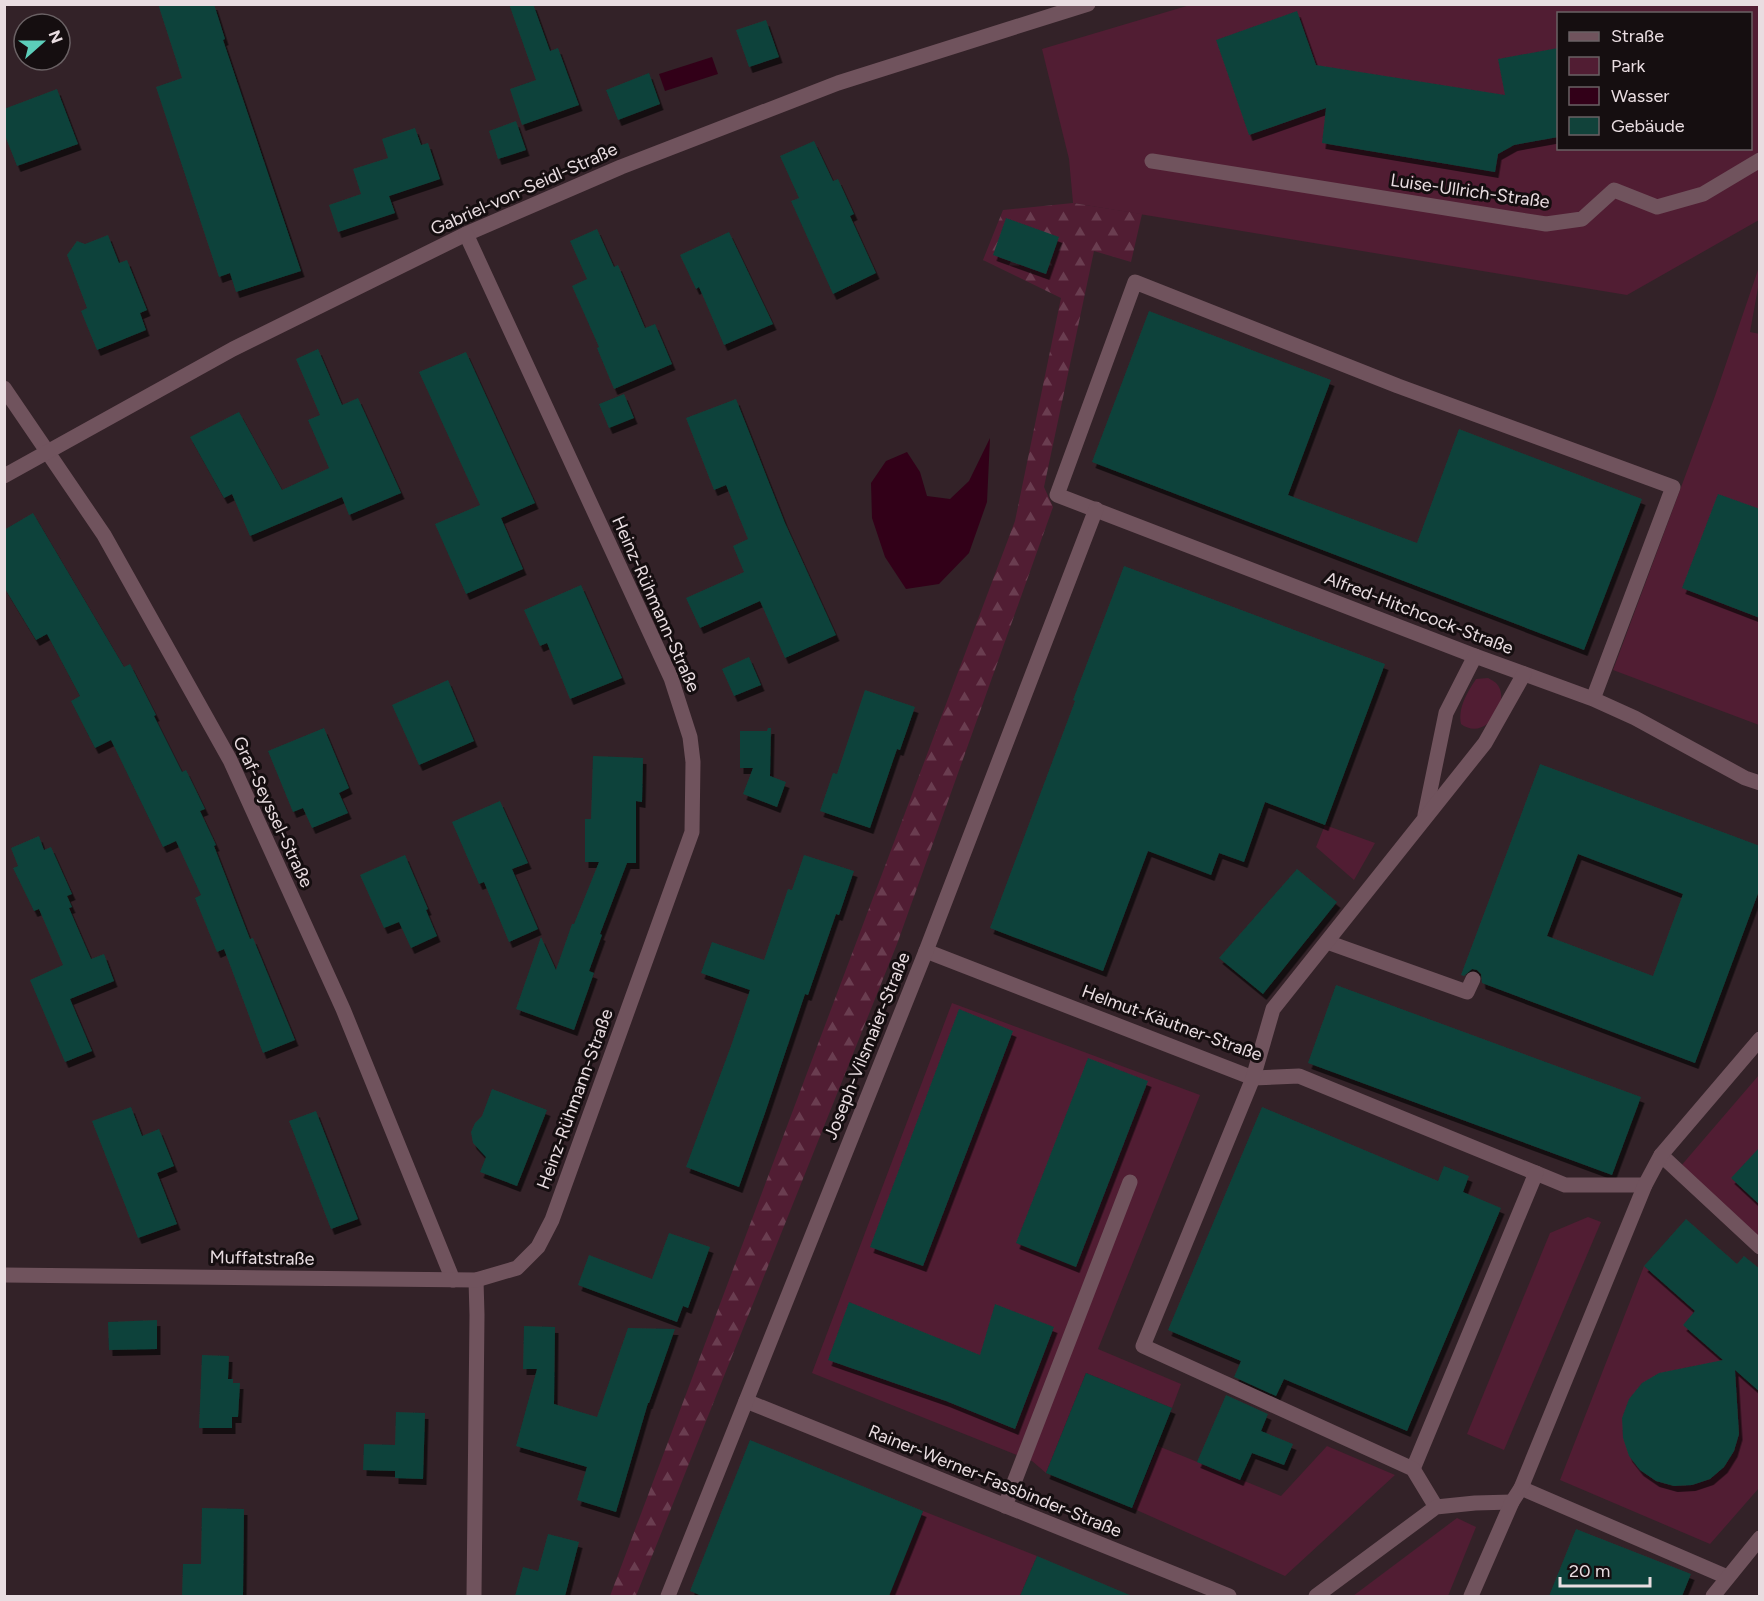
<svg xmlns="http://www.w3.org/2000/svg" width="1764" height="1601" font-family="Figtree,sans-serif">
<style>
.green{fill:#511d33;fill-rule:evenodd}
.forest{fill:url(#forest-firs)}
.water{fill:#320018}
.building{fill:#11423a;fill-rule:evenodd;filter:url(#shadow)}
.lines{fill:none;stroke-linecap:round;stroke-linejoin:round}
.lane{stroke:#70535d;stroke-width:15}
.street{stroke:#70535d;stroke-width:15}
.labels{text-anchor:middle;stroke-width:6;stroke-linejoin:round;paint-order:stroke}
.street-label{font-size:18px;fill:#e9dde1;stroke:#150e10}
</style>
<defs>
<pattern id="forest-firs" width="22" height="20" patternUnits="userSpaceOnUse" patternTransform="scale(1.5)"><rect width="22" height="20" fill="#511d33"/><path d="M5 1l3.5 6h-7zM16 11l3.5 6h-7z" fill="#6a3d50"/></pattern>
<filter id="shadow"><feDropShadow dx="3.5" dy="6" stdDeviation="0" flood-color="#0009"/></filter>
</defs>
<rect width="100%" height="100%" fill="#332228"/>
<g class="green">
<path d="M1190,5H1759V220L1627,295L1073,203L1069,159L1042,49ZM1558,14H1750V148H1558Z"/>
<path d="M1759,267V282L1750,332L1760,334L1759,725L1613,670L1715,396Z"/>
<path d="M1488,678C1491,680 1494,681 1496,683C1513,700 1486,743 1461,724C1458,707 1467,693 1476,679Z"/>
<path d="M1325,825L1375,843L1354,880L1316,847Z"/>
<path d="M952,1003L1200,1095L1098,1349L1181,1384L1172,1408L1086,1373L1046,1473L1032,1461L812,1373Z"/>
<path d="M1759,1075V1240L1680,1167Z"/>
<path d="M1588,1217L1601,1222L1504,1450L1467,1434L1550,1233Z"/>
<path d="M1644,1266L1695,1311L1684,1325L1759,1392V1488L1710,1544L1560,1480Z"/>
<path d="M1158,1446L1281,1496L1327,1446L1395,1475L1285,1576L1132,1508Z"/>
<path d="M923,1511L1037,1556L1020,1596H889Z"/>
<path d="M1457,1518L1476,1527L1448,1596H1353Z"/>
</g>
<path class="forest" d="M1073,203L1142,214L1131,262L1094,251L1044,487L1053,507L897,944L636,1596H610L1015,521L1061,298L983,260L1003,210Z"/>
<g class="water">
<path d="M712,57L718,74L665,91L659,74Z"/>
<path d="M990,438L987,502L969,553L939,584L906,589L885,557L872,518L871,483L886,461L907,452L920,472L927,496L950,499L969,481Z"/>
</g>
<g class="building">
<path d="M158,4H214L225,39L223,40L301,271L236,292L230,273L219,277L156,87L182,78Z"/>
<path d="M509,4H533L550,51L558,48L579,105L522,125L510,89L536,80Z"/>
<path d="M1297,11L1316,65L1505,95L1498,59L1558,48V137L1514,145L1498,154L1495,172L1322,143L1326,108L1249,135L1216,40Z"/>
<path d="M766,20L779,57L749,67L736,30Z"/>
<path d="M649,73L660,104L618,120L606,90Z"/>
<path d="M57,89L78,144L17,166L4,133V109Z"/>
<path d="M516,121L526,150L498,159L489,131Z"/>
<path d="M415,128L421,145L428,143L440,179L389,196L395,213L338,232L329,205L361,194L353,169L388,158L382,139Z"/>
<path d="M814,141L833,181L838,179L854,214L850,216L876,273L833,294L791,201L799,198L780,156Z"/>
<path d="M1006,218L1059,237L1046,274L993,255Z"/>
<path d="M597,229L614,267L618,265L645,328L655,324L672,364L614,389L597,348L599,347L572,286L587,279L570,241Z"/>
<path d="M729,232L773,324L724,345L699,287L696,289L680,255Z"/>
<path d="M108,235L119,263L127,260L147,310L140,313L146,330L97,350L81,311L87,308L67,255L77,241L85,244Z"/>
<path d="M1149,311L1331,380L1288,495L1417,543L1459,429L1642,499L1584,650L1092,462Z"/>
<path d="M318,349L342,405L358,398L401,493L349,515L342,497L250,536L232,494L224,498L190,437L239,412L282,490L329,468L308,420L320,415L296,359Z"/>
<path d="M466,352L535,503L501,518L523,569L466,594L435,524L480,505L419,372Z"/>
<path d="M624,394L634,418L609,428L599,404Z"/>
<path d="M736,399L785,523L836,635L785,658L760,601L700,628L686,598L744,572L733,546L748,539L726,485L714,490L686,418Z"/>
<path d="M1718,494L1760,509V618L1682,588Z"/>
<path d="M33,513L124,667L130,664L156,715L154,716L182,772L186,770L205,809L200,811L216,845L214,846L250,939L253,938L295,1040L263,1053L224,949L217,952L195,898L201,895L176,841L163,847L111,740L95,748L71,701L80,696L47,634L36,640L4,587V530Z"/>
<path d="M1124,566L1385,664L1325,825L1265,802L1244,862L1219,853L1211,875L1148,851L1103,971L990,928L1075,701L1073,700Z"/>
<path d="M581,585L622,678L570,699L547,643L540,646L524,610Z"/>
<path d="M749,657L761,685L734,696L722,669Z"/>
<path d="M448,680L474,741L419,765L392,705Z"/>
<path d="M865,690L915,707L900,750L897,749L870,828L820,811L833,773L837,774Z"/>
<path d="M324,728L349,788L339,793L348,813L312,828L303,808L293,812L268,751Z"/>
<path d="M768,728H771L770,776L786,782L777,807L743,794L753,768H740V731H767Z"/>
<path d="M593,756L643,758L642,802L636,801V863H627L600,934L602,935L589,971L594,973L574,1030L516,1009L541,937L556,970L572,924H574L599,862H585V819H591Z"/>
<path d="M1540,764L1760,846V888L1695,1063L1482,983L1481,974L1477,970L1472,969L1464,976L1461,975ZM1578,854L1683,894L1653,976L1547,936Z"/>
<path d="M500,801L528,863L512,869L538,929L509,942L484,882L479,884L452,822Z"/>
<path d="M39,836L44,850L51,847L72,894L67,896L72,907L69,908L91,959L104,954L114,981L70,999L92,1051L65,1062L30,980L63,965L39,909L34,911L13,868L18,866L11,848Z"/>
<path d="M405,855L428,909L426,910L437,936L411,948L399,922L384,928L360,875Z"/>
<path d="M804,855L854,871L839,915L836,914L808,995L805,994L765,1113L739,1187L686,1167L731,1046L750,990L701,973L712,942L764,960L788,889L792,890Z"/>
<path d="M1297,869L1337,902L1263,994L1219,958Z"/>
<path d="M1336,985L1641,1097L1612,1175L1308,1063Z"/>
<path d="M959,1009L1013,1031L923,1266L870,1247Z"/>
<path d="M1088,1058L1148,1081L1076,1267L1016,1243Z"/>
<path d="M492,1089L547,1110L517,1186L480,1172L486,1157L473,1143L471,1132L475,1123L482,1116Z"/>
<path d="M131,1107L142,1136L159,1129L174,1166L157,1173L177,1224L138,1238L92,1121Z"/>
<path d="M1262,1107L1438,1181L1444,1166L1469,1176L1463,1192L1501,1208L1407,1431L1284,1379L1276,1396L1234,1377L1241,1361L1168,1330Z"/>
<path d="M316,1111L358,1219L331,1229L289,1121Z"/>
<path d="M1760,1147V1205L1731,1178Z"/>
<path d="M1686,1219L1737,1264L1744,1256L1760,1269V1392L1735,1370L1739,1434L1734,1451L1724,1467L1710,1479L1692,1485L1674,1486L1656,1481L1640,1470L1629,1456L1623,1438L1622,1418L1629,1399L1642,1383L1659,1373L1723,1360L1683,1325L1695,1311L1644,1266Z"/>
<path d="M669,1233L710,1247L688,1308L683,1306L677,1322L578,1285L589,1255L652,1279Z"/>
<path d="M849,1302L980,1355L995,1304L1054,1327L1015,1429L946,1401L828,1360Z"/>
<path d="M157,1320V1349L109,1350L108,1322Z"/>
<path d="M524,1326L555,1327L554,1404L597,1417L628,1328L675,1329L649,1403H648L616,1512L577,1500L587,1467L516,1446L537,1369H523Z"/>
<path d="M202,1355L229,1356L228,1379H233V1383H240L238,1417H232V1428H199Z"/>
<path d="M1086,1373L1172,1408L1132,1508L1046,1473Z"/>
<path d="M1226,1395L1268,1414L1261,1431L1293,1444L1284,1465L1252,1453L1240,1480L1197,1462Z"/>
<path d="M396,1412L425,1413L423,1479L395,1478V1471L363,1470L364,1444L395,1445Z"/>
<path d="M750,1440L923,1511L889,1596H702L690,1591Z"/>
<path d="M202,1508L244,1509L243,1596H182L183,1564H201Z"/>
<path d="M1576,1529L1691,1574L1682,1596H1549Z"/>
<path d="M548,1534L579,1542L565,1596H515L523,1567L538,1571Z"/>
<path d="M1037,1556L1132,1596H1020Z"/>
</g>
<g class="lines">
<g class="lane">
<path d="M1593,699L1673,487L1398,386L1135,282L1057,495L1475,656L1593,699L1635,718L1745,778L1760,783"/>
<path d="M1425,815L1446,713L1475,656"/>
<path d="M1327,942L1467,992L1473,979"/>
<path d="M926,951L1253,1078L1299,1076L1565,1185H1645"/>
<path d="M1661,1155L1760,1247"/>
<path d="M746,1401L1229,1596"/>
<path d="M1413,1469L1536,1173"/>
<path d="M1521,1488L1727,1577"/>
<path d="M1005,1506L1130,1182"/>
<path d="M1436,1507L1413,1469L1143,1346L1253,1078L1273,1009L1485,743L1524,674"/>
<path d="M474,1596L477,1315L476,1280"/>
<path d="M668,1596L926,951L1096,509"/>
<path d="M1316,1596L1436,1507L1475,1503L1512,1502"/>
<path d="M1471,1596L1512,1502L1521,1488L1645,1185L1661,1155L1760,1039"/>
<path d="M1713,1596L1760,1538"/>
</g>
<g class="street">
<path d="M1152,161L1546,224L1582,219L1614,190L1657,207L1703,194L1760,160"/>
<path d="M4,388L104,535L230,760L343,1009L453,1280"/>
<path d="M4,476L233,349L466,234L621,167L838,83L1088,4"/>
<path d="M4,1275L476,1280L517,1268L538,1247L552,1220L692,832L693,762L690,737L671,678L466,234"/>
</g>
</g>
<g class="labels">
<g class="street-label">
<text transform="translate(524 189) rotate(-24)" y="6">Gabriel-von-Seidl-Straße</text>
<text transform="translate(1470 191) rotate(8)" y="6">Luise-Ullrich-Straße</text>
<text transform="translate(656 604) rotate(66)" y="6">Heinz-Rühmann-Straße</text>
<text transform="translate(1419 613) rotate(21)" y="6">Alfred-Hitchcock-Straße</text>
<text transform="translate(273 812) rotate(65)" y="6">Graf-Seyssel-Straße</text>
<text transform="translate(1172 1023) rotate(20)" y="6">Helmut-Käutner-Straße</text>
<text transform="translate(867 1046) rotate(-68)" y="6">Joseph-Vilsmaier-Straße</text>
<text transform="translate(575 1099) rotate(-70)" y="6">Heinz-Rühmann-Straße</text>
<text transform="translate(262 1258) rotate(1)" y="6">Muffatstraße</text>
<text transform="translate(995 1481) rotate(22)" y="6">Rainer-Werner-Fassbinder-Straße</text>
</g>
</g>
<rect width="1764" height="1601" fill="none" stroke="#e9dde1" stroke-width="12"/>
<rect x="1557" y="12" width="195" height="138" fill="#150e10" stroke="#6a6164" stroke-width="1.5"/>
<rect x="1569" y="32" width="30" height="9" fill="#70535d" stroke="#6a6164" stroke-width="1.5"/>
<text x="1611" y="42" font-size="18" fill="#e9dde1">Straße</text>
<rect x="1569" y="57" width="30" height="18" fill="#511d33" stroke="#6a6164" stroke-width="1.5"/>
<text x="1611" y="72" font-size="18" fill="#e9dde1">Park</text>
<rect x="1569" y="87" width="30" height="18" fill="#320018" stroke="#6a6164" stroke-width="1.5"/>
<text x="1611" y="102" font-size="18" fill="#e9dde1">Wasser</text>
<rect x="1569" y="117" width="30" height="18" fill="#11423a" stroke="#6a6164" stroke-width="1.5"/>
<text x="1611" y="132" font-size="18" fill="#e9dde1">Gebäude</text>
<g transform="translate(42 42) rotate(69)"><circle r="28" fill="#150e10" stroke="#6a6164" stroke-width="1.5"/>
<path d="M0-4.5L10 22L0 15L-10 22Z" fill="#5cceba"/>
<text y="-9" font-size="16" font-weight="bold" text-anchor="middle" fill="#e9dde1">N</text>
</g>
<path d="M1560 1577v9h90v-9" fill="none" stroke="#e9dde1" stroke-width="3"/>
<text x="1569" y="1577" font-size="18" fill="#e9dde1" stroke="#150e10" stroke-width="4.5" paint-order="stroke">20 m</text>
</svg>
